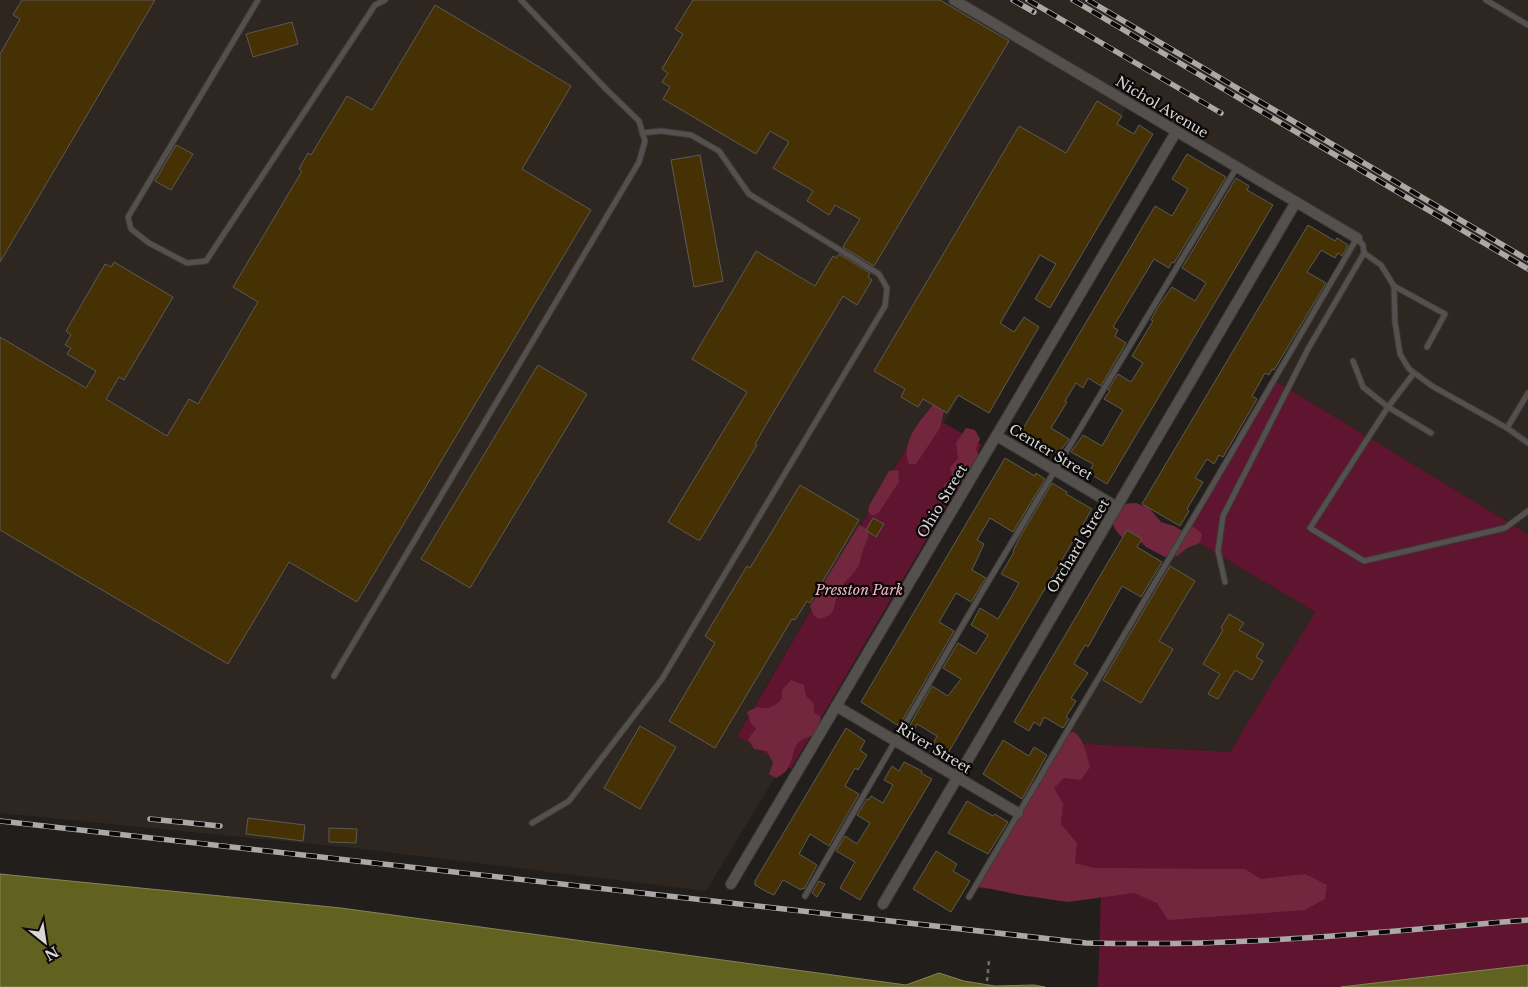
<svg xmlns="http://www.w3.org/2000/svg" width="1528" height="987" font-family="'Libre Baskerville',serif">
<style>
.built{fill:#2e2620}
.green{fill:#5f1530}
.forest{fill:#72273f}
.water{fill:#626220;stroke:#868557}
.building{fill:#453103;stroke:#5c5a56}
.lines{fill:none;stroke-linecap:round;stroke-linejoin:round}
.service-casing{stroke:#3d3a39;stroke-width:7}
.minor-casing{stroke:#3d3a39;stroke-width:12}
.path{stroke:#706d6b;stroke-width:2.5;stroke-dasharray:4 4;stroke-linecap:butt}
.service{stroke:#54504e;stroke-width:5}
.minor{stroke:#54504e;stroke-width:10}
.rail-casing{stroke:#aba8a6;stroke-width:5.5}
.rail{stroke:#0a0808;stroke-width:4;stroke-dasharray:11;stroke-linecap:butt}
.labels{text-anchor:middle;stroke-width:4.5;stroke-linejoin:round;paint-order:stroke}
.street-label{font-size:14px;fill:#dad7d6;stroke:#0a0808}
.park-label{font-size:14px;font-style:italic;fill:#f9b4c4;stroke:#0a0808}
</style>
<rect width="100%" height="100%" fill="#211e1c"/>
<g class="built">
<path d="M0,0H1528V534L1274,380L1356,238L1129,103L944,423L927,413L737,735L783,764L706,891L353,848L0,813Z"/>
<path d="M1184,534L1315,612L1230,752L1070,743L1062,739Z"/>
</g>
<g class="green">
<path d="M1274,380L1528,534V965L1341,987H1098L1101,893L974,888L1070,743L1230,752L1315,612L1184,534Z"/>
<path d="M927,413L982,445L791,769L737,736Z"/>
</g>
<g class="forest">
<path d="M933,405L944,411L940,428L916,464H909C900,442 920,421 933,405Z"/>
<path d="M966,428L975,430L980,439L976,449L981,461L961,494L953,497L946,494L943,486L952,477L950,468L958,458L956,443Z"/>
<path d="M898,470L899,482L879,512L875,515H871L868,511L869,506L889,471Z"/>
<path d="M1136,503L1149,508L1161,522L1174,526L1181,530L1194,527L1202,534L1200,543L1187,548L1177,556L1165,557L1146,547L1141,542C1122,540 1117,536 1111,519L1121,504Z"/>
<path d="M859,525C875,531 867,539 863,550C861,555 861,561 859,565C854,575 844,581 839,590C832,605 839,615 818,619L813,614L810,606Z"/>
<path d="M791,680L804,685L806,696L814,704V713L820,716L821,725L814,736C789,739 797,756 786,771C783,774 779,776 776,778L769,774L773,763L767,751L754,749L748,739L756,729L751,723L747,712L757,707C769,710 774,707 782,699V690Z"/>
<path d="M1074,732C1085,740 1086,754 1090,767L1081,780L1064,778L1054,788L1063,803L1061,824L1077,843L1075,863L1094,868L1245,869L1261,879L1305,874L1327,885L1325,899L1305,910L1168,920L1157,903L1134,893L1068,902L1020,895L977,886L1066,733Z"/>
</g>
<g class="water">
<path d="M0,874L341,908L906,985L939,973L964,981L995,986L1034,985L1045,987H0Z"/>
<path d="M1528,965V987H1341Z"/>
</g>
<g class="building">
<path d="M22,0H155L0,262V54L20,19L13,15Z"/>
<path d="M693,0H940L1009,41L874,266L843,247L860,219L835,205L829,215L807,201L813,191L773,168L789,142L770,131L756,154L663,99L670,87L662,82L668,73L662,69L683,34L675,29Z"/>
<path d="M435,5L571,86L522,169L591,210L357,602L289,562L228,664L0,530V337L86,388L96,371L67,354L71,348L65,345L71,335L66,331L105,264L111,267L114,262L173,297L124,380L119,377L106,399L167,436L189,399L198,404L258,302L233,287L302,171L299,169L308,153L311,155L347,96L372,110Z"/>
<path d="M292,22L298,44L253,57L246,34Z"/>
<path d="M1097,101L1122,116L1117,124L1134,134L1139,125L1153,134L1050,308L1035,299L1056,264L1040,255L1000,323L1014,332L1024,317L1039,327L989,413L958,395L947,413L923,399L918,407L901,397L905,389L874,371L1019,126L1066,153Z"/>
<path d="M176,145L193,154L171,190L155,181Z"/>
<path d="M1187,154L1226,177L1174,263L1172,262L1169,268L1154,259L1113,327L1118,330L1115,336L1126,343L1101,386L1088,378L1083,388L1076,383L1065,401L1067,402L1051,428L1069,439L1058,454L1037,440L1036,441L1021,432L1155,206L1172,216L1188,189L1172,179Z"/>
<path d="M700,155L723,281L694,287L671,160Z"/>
<path d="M1236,178L1249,186L1247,190L1273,205L1107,484L1092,475L1094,471L1091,469L1093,464L1071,452L1083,435L1102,446L1111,430L1123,410L1104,399L1110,391L1108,390L1118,374L1131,382L1143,363L1132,356L1153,321L1151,320L1158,307L1172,287L1195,301L1206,283L1182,268Z"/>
<path d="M1308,225L1335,241L1337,238L1348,245L1342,256L1338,253L1335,258L1321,250L1320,252L1307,272L1326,283L1274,370L1272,369L1269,375L1265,373L1252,396L1257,399L1223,457L1219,455L1214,464L1207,459L1195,478L1203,482L1187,509L1189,511L1180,526L1142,504Z"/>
<path d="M756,251L815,286L833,256L836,258L839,254L870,273L868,277L872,280L857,305L843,296L770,418L755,444L757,445L700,540H698L668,522L747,392L692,359Z"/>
<path d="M538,365L587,394L470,588L421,559Z"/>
<path d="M1005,458L1035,476L1036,473L1045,479L1013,532L990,518L977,540L984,544L972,570L986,578L971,602L956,593L939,622L954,631L899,726L861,702Z"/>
<path d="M1052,483L1067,492L1066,494L1092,509L948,753L933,744L937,736L917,724L914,730L909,727L932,686L948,696L961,679L943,668L958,643L976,654L988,635L971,625L980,608L998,619L1014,592L1019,583L1001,574L1014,552L1013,551L1020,537Z"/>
<path d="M800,485L859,520L810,603L807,601L795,620L792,619L715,748L669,721L715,643L705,636L747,566L750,568Z"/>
<path d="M873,518L884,524L876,537L866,530Z"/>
<path d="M1127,530L1142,539L1137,547L1162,562L1141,597L1122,586L1088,647L1085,645L1079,655L1074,664L1088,673L1071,698L1076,701L1066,717L1069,719L1063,728L1044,717L1040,726L1034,722L1029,731L1014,722Z"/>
<path d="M1170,566L1195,581L1159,641L1173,649L1141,703L1103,680Z"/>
<path d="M1229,614L1244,623L1239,630L1264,644L1256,657L1263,661L1252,680L1235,670L1218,699L1208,694L1220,674L1203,664L1223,630L1221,628Z"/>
<path d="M640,726L676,747L640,809L604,788Z"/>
<path d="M846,728L865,741L860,750L867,755L858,770L855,768L845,786L859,794L829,846L810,834L799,854L817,865L804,889L802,888L801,890L783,880L774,895L767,892L755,885V881Z"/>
<path d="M1003,740L1029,756L1034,747L1047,755L1022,799L983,774Z"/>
<path d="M904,762L922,771L921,773L932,779L860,900L840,888L855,862L836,851L845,836L857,844L870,823L857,815L867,799L869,800L871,796L883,803L893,785L884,780L892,766L899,771Z"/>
<path d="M967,801L993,816L995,814L1008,822L988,854L948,833Z"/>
<path d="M248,818L305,825L303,841L246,834Z"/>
<path d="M329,828L357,829L356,843L329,842Z"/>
<path d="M936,851L957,864L953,871L970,881L951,912L913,889Z"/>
<path d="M819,881L825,884L817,897L812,893Z"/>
</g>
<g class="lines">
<defs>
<g id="service">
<path d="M258,0L128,217L131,229L149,243L187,263L206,261L375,5L385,0"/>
<path d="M1486,0L1528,25"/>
<path d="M1364,253L1381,265L1394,286L1395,322L1400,354L1409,369L1432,386L1507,428L1528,443"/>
<path d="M1394,286L1445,314L1427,347"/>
<path d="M1353,361L1363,387L1388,407L1431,433"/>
<path d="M1414,373L1388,407L1310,528L1364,561L1505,528L1528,511"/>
<path d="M1507,428L1528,393"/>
<path d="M334,676L639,162L645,141L639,121L606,89L521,0"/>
<path d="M532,823L569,801L662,679L885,306L887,288L879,274L749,194L719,151L691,135L661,131L642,133"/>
<path d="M805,896L982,592L1237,167"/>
<path d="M969,897L1208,493L1357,238L1363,245L1364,253L1308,349L1223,516L1218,551L1225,582"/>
</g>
<g id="minor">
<path d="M954,0L1357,238"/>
<path d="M997,436L1117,507"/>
<path d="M836,706L1018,813"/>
<path d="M731,884L1176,132"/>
<path d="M883,904L1296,202"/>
</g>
</defs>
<use href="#service" class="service-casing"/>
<use href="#minor" class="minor-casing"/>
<path class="path" d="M987,981L989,961"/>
<use href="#service" class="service"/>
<use href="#minor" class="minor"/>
<defs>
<g id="rail">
<path d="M1013,0L1034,12"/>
<path d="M1028,0L1221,113"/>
<path d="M1073,0L1528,269"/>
<path d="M1088,0L1528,260"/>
<path d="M150,819L220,826"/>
<path d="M0,821L1086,943C1141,944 1196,944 1250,941C1343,937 1436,927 1528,920"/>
</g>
</defs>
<use href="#rail" class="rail-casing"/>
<use href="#rail" class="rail"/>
</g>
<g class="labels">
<g class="street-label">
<text transform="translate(1162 107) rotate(31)" y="5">Nichol Avenue</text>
<text transform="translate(1051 452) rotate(31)" y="5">Center Street</text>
<text transform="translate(942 501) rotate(-59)" y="5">Ohio Street</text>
<text transform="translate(1078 546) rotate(-59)" y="5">Orchard Street</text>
<text transform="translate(934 748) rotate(31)" y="5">River Street</text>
</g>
<g class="park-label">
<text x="859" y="595">Presston Park</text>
</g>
</g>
<g transform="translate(45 942) rotate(150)" stroke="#0a0808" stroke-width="4" paint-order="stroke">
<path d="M0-4L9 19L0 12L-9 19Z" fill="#dad7d6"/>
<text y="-8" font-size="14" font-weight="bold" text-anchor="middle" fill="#dad7d6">N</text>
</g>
</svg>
